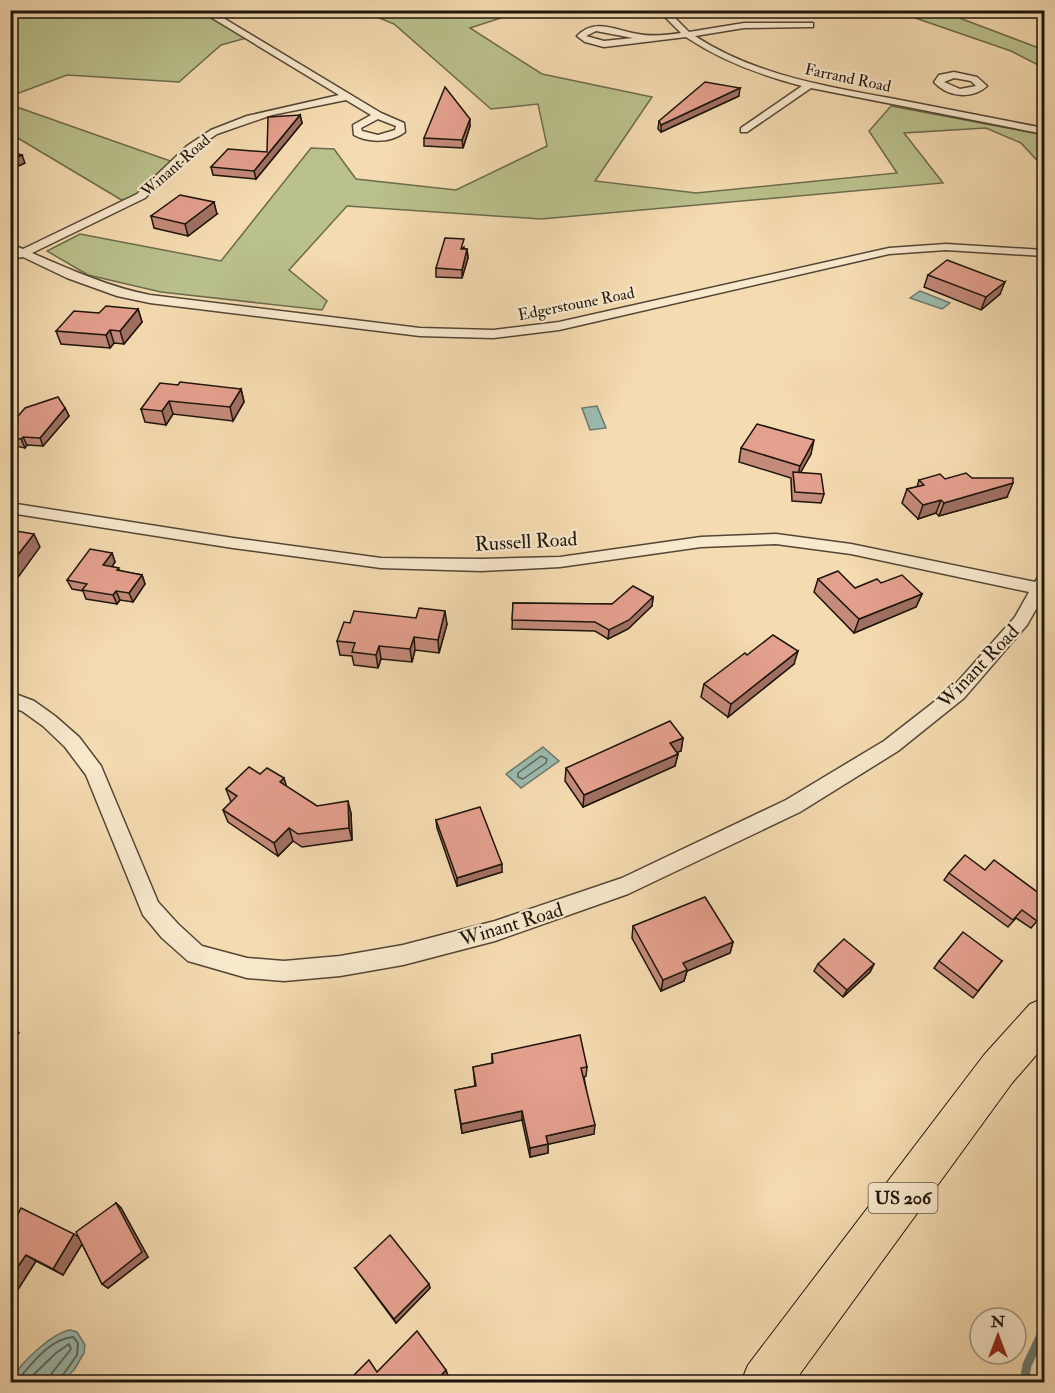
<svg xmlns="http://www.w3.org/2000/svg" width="1055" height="1393" font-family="'IM FELL Double Pica',serif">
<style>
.green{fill:#bac18d;stroke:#6c6b4c;stroke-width:1.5}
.water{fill:#9cbbaf;stroke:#69796e;stroke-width:1.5}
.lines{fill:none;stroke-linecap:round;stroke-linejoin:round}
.shore-far1{stroke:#5c685e;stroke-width:1.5}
.shore{stroke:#5c685e;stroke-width:2}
.stream{stroke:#69796e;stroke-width:9}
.minor-casing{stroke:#534635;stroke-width:3}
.trunk-casing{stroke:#1d150c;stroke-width:2}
.minor{fill:#f8e8cc;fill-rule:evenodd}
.trunk{fill:#f5dbb1;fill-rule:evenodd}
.wall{fill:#c48a7a;stroke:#1d150c;stroke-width:1.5}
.shaded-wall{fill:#a07063;stroke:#1d150c;stroke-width:1.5}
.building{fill:#e4a08e;stroke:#1d150c;stroke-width:1.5}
.labels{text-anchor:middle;stroke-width:4.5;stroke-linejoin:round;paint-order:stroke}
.far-street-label{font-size:16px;fill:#1d150c;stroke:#f8e8cc}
.shield{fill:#f8e8cc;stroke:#5f5446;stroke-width:1.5}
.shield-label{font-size:18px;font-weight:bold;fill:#1d150c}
.street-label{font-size:20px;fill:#1d150c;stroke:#f8e8cc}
</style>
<rect width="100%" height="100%" fill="#f5dbb1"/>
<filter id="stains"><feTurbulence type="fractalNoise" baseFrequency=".00333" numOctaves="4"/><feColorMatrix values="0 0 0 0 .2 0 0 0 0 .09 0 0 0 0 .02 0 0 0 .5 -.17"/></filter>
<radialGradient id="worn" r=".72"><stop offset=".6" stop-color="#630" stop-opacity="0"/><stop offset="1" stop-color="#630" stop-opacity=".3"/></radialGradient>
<g class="green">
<path d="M11,11H212L250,37L221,45L179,82L67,75L11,96Z"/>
<path d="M362,11H547L510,15L470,28L542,74L652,97L595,181L696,193L897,173L869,131L891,106L1044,135V168L1021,143L986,128L904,133L943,183L541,219L347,206L289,270L327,301L322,310L161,292L88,275L47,251L80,234L221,261L311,148L334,149L356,179L456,190L547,146L538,104L491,109L394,24Z"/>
<path d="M895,11H941L1044,50V68L1011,51Z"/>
<path d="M11,105L179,164L130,205L11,134Z"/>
</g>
<g class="water">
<path d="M920,291L950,303L942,309L910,298Z"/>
<path d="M597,406L606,428L590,430L582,408Z"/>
<path d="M543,747L559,761L521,788L506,774Z"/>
<path d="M70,1330L77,1332L85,1345L84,1353L74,1370L61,1382H12C16,1365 53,1333 70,1330Z"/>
</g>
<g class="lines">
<path class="shore-far1" d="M541,756L547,759L546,763L523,779L518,777V773Z"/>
<g class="shore">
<path d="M16,1382C31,1365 49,1339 73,1337L78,1343L77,1355L58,1382"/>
<path d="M26,1382L56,1353L69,1344L71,1349L52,1373L50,1382"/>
</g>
<path class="stream" d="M1024,1382L1027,1365L1044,1329"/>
<defs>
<g id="minor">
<path d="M199,10H210L381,113L404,123L405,132C391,143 369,143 354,135L353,125L371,115L346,100L272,115L217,134L194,150L145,198L32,253C71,270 109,287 150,295L420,328L493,330L559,322L889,248L946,244L1044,250V256L946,250L889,254L559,330L493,338L420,336L150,303L117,296L67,278L23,257L11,259L10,255L14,253L10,252V244L23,249L137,194L187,146L211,130L247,116L339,95ZM378,119L396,126L395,130L378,135L362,131L361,128Z"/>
<path d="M658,10H667L689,32L744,23H813V27H810L744,28L695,36C756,76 829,87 900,100C948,109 996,119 1044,128V134L811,88L747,132H741V128L802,86C760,75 722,61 686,37L604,47L585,42L577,36C595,17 617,31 638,34C652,37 667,35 681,33ZM596,31L633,38L604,41L586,36Z"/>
<path d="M954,72L977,77L987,86C972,100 947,97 934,82L939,75ZM954,78L971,81L976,86L960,89L944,82Z"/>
<path d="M10,503L233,538L381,558L481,559L560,557L701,537L776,534L851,544L1035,582L1038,577L1044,575V595L1027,625L964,698L898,751L800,812L628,894L495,941L403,965L340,976L284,981L247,978L188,961L162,938L143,915L86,775L65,747L43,726L22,711L10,707V692L34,701L55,716L79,737L101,766L158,902L178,924L202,946L247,958L284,961L340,956L403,945L495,921L622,878L786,800L884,741L952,688L1015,617L1029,592L851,554L776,544L701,547L560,567L481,571L381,568L233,548L10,513Z"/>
</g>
<path id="trunk" d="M1044,998V1046L1012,1083L794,1382H741L748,1365L984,1055L1030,1004Z"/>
</defs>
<use href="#minor" class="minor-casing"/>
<use href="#trunk" class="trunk-casing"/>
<use href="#minor" class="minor"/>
<use href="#trunk" class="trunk"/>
</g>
<g class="wall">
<path d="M739,96L661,132L658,129L659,121Z"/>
<path d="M300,115L302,123L256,179L213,175L211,167L267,152Z"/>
<path d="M470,126L463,148L424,146V138Z"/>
<path d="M217,214L188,236L154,228L151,216Z"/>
<path d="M464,247V249H467L468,258L462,278L436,277V268Z"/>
<path d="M928,275L1000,294L981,310L924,287Z"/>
<path d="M138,309L142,322L124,344L114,343L110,348L61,344L56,331L99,313Z"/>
<path d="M178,385L241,389L244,402L233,421L173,414L166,425L145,422L141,409Z"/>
<path d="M65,408L69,416L43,446L27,445L25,448L10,445V420L14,421Z"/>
<path d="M741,448L811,454L800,473L824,494L821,503L792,501L791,481V478L739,462Z"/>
<path d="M972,478L1007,497L939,516L936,513L918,519L902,503L907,489L917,487L919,480Z"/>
<path d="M112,553L115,562L112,566L121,571L142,575L145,584L133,602L120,600L117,604L86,599L83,591L72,589L67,580Z"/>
<path d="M818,579L855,588L881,583L922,594L916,607L854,633L814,592Z"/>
<path d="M653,597L652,606L628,629L608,639L595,631L512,629L513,603L612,604Z"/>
<path d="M350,623L447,624L439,653L415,650L412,662L381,659L378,668L354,665L352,656L340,655L337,641Z"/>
<path d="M747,655L794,664L728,717L701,697L704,684Z"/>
<path d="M683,738L681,751L677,752L678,754L675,766L583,807L565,781L566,768Z"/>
<path d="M260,774L287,787L317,806L351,813L352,840L302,847L293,841L278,856L228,822L223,810L231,802L226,789Z"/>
<path d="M436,820L502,872L457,886L437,828Z"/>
<path d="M949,873L1044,913L1031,928L1016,918L1008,927L944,880Z"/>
<path d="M633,926L733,942L730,953L687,971L684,981L661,991L632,938Z"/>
<path d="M939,961H1002L973,998L934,968Z"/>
<path d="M818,964H874L870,972L843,997L814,971Z"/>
<path d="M492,1054L587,1067L586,1076L584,1077L594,1134L548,1144V1153L530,1157L522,1120L462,1133L455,1090L475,1086L473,1067L492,1063Z"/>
<path d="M116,1203L121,1208L148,1257L108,1288L102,1284L82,1244L63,1275L36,1261L10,1302V1211L79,1237Z"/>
<path d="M355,1268L430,1288L396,1323Z"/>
</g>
<g class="shaded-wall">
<path d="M740,88L739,96L661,132V125Z"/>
<path d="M300,115L302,123L256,179L254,171Z"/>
<path d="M470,119V126L463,148L462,140Z"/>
<path d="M22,155L25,163L10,170V160Z"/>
<path d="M214,202L217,214L188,236L185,224Z"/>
<path d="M467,249L468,258L462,278V270Z"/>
<path d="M1005,282L1000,294L981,310L986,297Z"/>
<path d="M138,309L142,322L124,344L120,331Z"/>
<path d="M110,330L114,343L110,348L106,335Z"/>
<path d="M241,389L244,402L233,421L230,407Z"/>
<path d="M169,401L173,414L166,425L162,411Z"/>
<path d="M65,408L69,416L43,446L40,438Z"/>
<path d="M23,437L27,445L25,448L21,439Z"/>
<path d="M814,440L811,454L797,479L800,466Z"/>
<path d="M1013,483L1007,497L939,516L944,503Z"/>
<path d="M941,500L936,513L918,519L923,505Z"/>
<path d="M34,534L40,547L14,583L10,577V565Z"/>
<path d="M112,553L115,562L107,574L103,565Z"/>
<path d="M142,575L145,584L133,602L129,593Z"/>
<path d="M116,591L120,600L117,604L113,595Z"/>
<path d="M922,594L916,607L854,633L859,619Z"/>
<path d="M653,597L652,606L628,629L608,639L609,630Z"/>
<path d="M445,611L447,624L439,653L438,640Z"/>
<path d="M414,637L415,650L412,662L410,649Z"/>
<path d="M379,646L381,659L378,668L376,655Z"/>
<path d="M798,651L794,664L728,717L731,704Z"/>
<path d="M683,738L681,751L667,756L670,743Z"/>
<path d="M678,754L675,766L583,807L584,795Z"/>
<path d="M284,778L288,791L280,782Z"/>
<path d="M348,801L351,813L352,840L349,828Z"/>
<path d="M289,828L293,841L278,856L274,843Z"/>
<path d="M502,864V872L457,886V878Z"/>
<path d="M733,942L730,953L687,971L684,981L661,991L663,980L683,963Z"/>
<path d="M874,964L870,972L843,997L847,990Z"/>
<path d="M10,1023L19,1033L10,1041Z"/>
<path d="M522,1111V1120L462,1133L461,1124Z"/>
<path d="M595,1125L594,1134L545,1145L546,1136Z"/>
<path d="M548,1144V1153L530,1157V1148Z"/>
<path d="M116,1203L121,1208L148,1257L108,1288L102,1284Z"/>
<path d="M74,1234L84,1241L63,1275L53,1269Z"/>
<path d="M26,1255L36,1261L10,1302V1278Z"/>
<path d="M429,1284L430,1288L396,1323L394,1319Z"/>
<path d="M446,1370L448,1375L440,1383H434Z"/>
</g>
<g class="building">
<path d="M705,82L740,88L661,125L659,121Z"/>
<path d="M445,87L470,119L462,140L424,138Z"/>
<path d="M300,115L254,171L211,167L228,149L267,152L268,117Z"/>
<path d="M10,151L22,155L10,160Z"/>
<path d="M180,195L214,202L185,224L151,216Z"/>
<path d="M445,238L464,239L461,249H467L462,270L436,268Z"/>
<path d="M947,260L1005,282L986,297L928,275Z"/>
<path d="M106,306L138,309L120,331L110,330L106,335L56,331L74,311L99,313Z"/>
<path d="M180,382L241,389L230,407L169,401L162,411L141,409L160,383L178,385Z"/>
<path d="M58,397L65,408L40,438L23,437L21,439L10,438V420L14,421L25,408Z"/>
<path d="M757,424L814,440L800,466L741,448Z"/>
<path d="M793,472L821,474L824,494L795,492Z"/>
<path d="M966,473L972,478H1013V483L944,503L941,500L923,505L907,489L924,485L919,480L940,474L945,479Z"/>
<path d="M10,530L34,534L10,565Z"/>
<path d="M90,549L112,553L103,565L119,568L117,570L142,575L129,593L116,591L113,595L82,590L87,584L67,580Z"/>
<path d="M838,571L855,588L877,579L881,583L902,575L922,594L859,619L818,579Z"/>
<path d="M633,586L653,597L629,620L609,630L595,622L512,620L513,603L612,604Z"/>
<path d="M419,608L445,611L438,640L414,637L410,649L379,646L376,655L352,652L355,643L337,641L344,622L350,623L354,611L416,618Z"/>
<path d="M773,635L798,651L731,704L704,684L745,653L747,655Z"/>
<path d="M670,721L683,738L670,743L678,754L584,795L566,768Z"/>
<path d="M249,767L260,774L267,768L284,778L280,782L317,806L348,801L349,828L298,834L289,828L274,843L223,810L237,796L226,789Z"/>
<path d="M480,807L502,864L457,878L436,820Z"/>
<path d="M965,855L985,870L994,860L1044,897V912L1037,921L1022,910L1013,920L949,873Z"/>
<path d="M705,897L733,942L683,963L687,970L663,980L633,926Z"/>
<path d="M963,932L1002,961L978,991L939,961Z"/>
<path d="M844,939L874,964L847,990L818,964Z"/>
<path d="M580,1035L587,1067L581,1068L595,1125L546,1136L548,1144L530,1148L522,1111L461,1124L455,1090L476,1086L473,1067L493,1063L492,1054Z"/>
<path d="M116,1203L142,1252L102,1284L76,1232Z"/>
<path d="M21,1208L74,1234L53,1269L26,1255L10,1278V1211L18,1214Z"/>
<path d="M390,1235L429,1284L394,1319L355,1268Z"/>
<path d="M417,1331L446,1370L434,1383H346L369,1360L377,1372Z"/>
</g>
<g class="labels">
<g class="far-street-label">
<text transform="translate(848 77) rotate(12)" y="6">Farrand Road</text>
<text transform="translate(175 165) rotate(-41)" y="6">Winant Road</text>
<text transform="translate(576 303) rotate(-11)" y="6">Edgerstoune Road</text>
</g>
<rect class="shield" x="868.5" y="1183" width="69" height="30" rx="4.5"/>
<g class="shield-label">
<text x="903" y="1204">US 206</text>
</g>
<g class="street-label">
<text transform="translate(526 541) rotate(-3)" y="7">Russell Road</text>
<text transform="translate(978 666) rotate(-46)" y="7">Winant Road</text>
<text transform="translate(511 924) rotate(-17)" y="7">Winant Road</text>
</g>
</g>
<rect width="1055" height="1393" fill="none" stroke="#f5dbb1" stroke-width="36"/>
<rect x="12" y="12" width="1031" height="1369" fill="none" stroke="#1d150c" stroke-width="3"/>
<rect x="18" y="18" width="1019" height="1357" fill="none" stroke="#1d150c" stroke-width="1.5"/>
<g transform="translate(998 1336)"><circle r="28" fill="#f8e8cc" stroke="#a0947f" stroke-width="1.5"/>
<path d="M0-4.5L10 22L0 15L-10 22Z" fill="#8f2418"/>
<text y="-9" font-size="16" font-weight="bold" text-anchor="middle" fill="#1d150c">N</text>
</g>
<rect width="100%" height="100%" filter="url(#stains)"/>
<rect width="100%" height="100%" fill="url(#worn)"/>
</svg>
